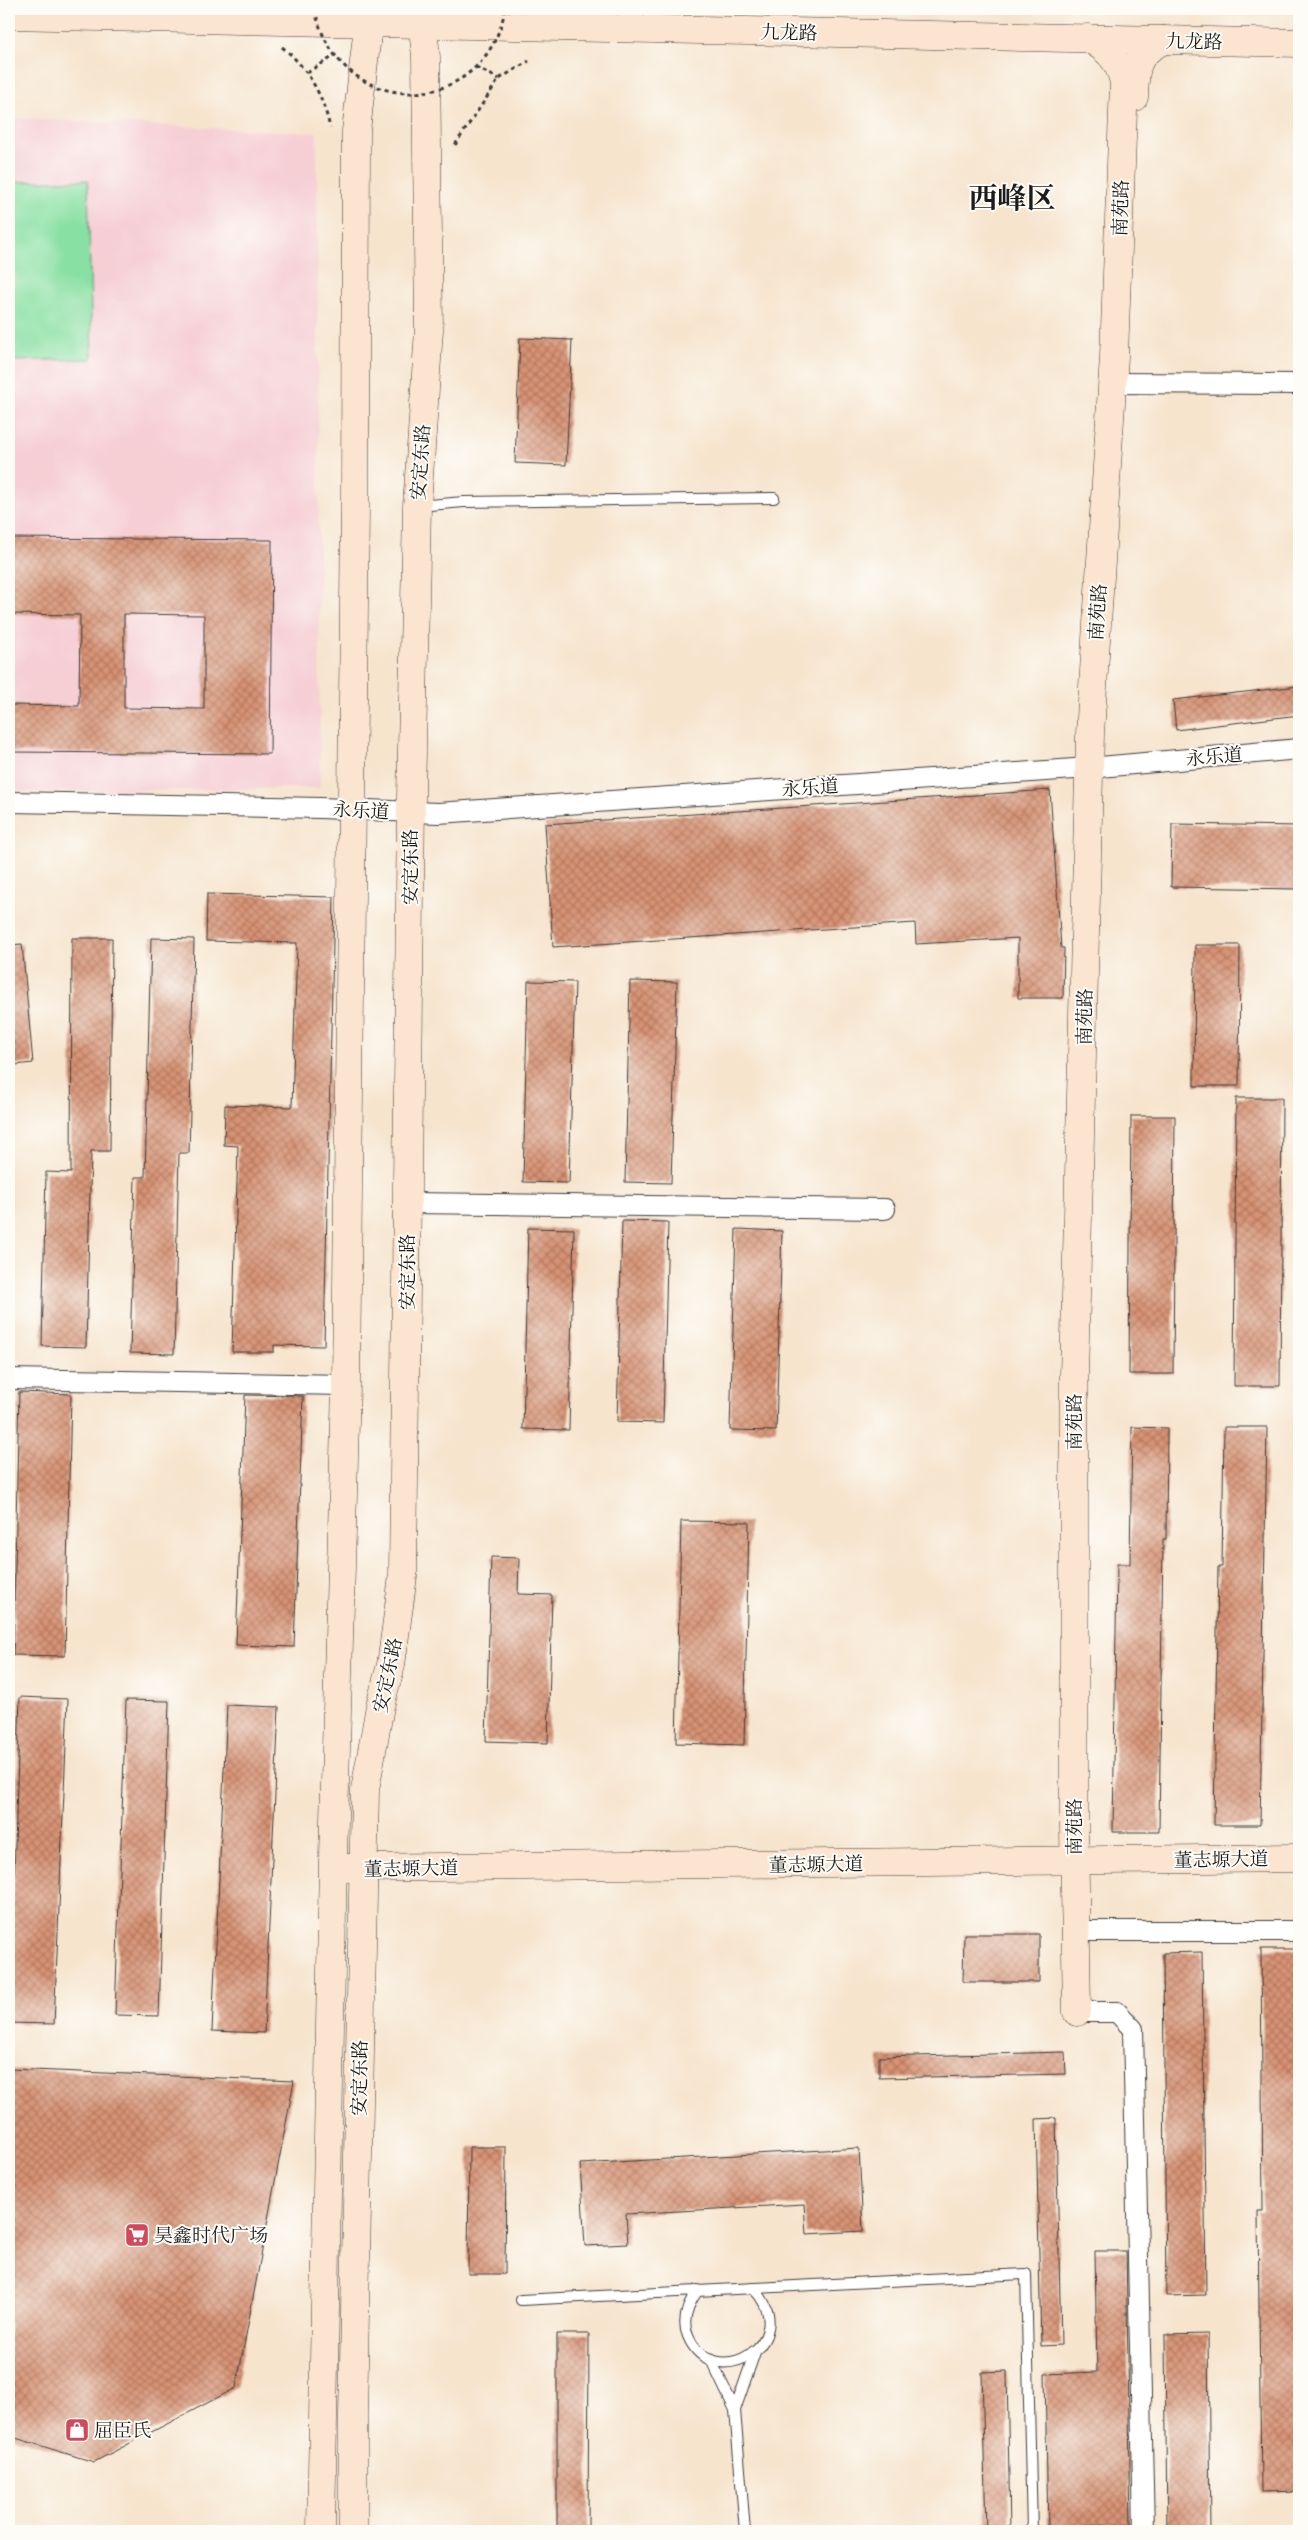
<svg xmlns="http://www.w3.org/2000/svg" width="1308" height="2540" font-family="'Gentium Book Plus','Noto Serif SC',serif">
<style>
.built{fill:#f6cfd5}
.grass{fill:#89e0a3;stroke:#527e60}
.building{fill:url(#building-cross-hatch);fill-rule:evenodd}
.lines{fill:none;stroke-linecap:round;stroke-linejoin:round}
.lane-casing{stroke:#3d3a37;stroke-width:12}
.street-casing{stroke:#3d3a37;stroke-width:22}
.secondary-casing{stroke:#3d3a37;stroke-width:29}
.path{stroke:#3d3a37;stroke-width:3;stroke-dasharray:4 4;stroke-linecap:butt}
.lane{stroke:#fff;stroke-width:10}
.street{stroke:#fff;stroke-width:20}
.secondary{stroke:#fce5d0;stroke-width:28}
.path-bridge{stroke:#3d3a37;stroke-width:3;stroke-dasharray:4 4;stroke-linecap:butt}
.labels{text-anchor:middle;stroke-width:4;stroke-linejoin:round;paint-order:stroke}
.street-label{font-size:19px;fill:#1c1c1c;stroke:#fdfcf7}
.poi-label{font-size:19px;fill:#1c1c1c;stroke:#fdfcf7;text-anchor:start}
.town-label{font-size:29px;font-weight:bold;fill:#1c1c1c;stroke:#fdfcf7}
</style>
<defs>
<pattern id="building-cross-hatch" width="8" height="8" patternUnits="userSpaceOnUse" patternTransform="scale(1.25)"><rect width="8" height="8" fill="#d89375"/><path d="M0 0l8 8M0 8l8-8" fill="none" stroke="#ae775f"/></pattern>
</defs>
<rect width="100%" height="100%" fill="#fdfcf7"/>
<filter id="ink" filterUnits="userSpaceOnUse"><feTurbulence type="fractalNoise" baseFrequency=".02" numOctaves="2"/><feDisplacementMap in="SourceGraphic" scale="10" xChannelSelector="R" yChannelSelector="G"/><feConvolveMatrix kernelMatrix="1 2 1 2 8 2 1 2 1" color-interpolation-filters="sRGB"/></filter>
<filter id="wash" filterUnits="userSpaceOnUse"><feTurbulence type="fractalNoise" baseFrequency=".0096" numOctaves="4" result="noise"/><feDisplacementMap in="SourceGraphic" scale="20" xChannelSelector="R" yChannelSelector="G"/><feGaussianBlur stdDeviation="1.12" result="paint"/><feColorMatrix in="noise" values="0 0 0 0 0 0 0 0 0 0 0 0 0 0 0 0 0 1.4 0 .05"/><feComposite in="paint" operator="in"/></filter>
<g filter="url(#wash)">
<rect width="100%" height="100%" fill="#f6e4cd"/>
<path class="built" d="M9,118L317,133L320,788L9,792Z"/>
<path class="grass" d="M88,180L92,359L9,361V182Z"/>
<g id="blocks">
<g class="building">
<path d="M520,338L572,340L566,465L515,463Z"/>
<path d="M9,538L272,540L270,754L9,752V705L79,706L80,615L9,614ZM124,614L204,615V709L124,708Z"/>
<path d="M1299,686V715L1176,730L1173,700Z"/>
<path d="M1050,790L1061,948H1064L1063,998H1018V938L916,944L915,923L553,947L545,824Z"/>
<path d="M1172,824L1299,826V889L1171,887Z"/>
<path d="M207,894L334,897L324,1346L274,1345V1352H232L238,1146L224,1145L225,1105L292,1107L297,943L206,941Z"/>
<path d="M72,938H112L110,1151H91L86,1347L42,1346L46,1172L71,1173Z"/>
<path d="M151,938L194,939L189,1153H179L174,1354L130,1353L135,1177H145Z"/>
<path d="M22,944L33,1063L15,1065L9,999V945Z"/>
<path d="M1195,945H1240L1239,1086H1194Z"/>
<path d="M528,981L575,982L569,1183L523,1182Z"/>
<path d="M630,981L677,982L671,1183L625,1182Z"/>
<path d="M1236,1098H1282L1280,1386H1234Z"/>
<path d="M1131,1116H1175L1173,1374H1129Z"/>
<path d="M622,1221L668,1222L663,1423L617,1422Z"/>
<path d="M528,1228L574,1229L569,1430L523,1429Z"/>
<path d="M736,1229L782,1231L776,1431L730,1430Z"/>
<path d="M19,1392L71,1394L65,1656L13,1655Z"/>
<path d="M245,1395L303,1396L294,1647L236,1645Z"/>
<path d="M1132,1427L1167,1428L1166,1539H1163L1159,1832H1113L1117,1564H1130Z"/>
<path d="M1224,1427H1267L1260,1825H1214L1218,1567H1222Z"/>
<path d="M681,1521L749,1522L744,1745L676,1743Z"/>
<path d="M491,1557L519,1558L518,1594L552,1595L548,1743L486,1741Z"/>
<path d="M20,1697L68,1699L54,2024L9,2023Z"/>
<path d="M126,1700L169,1701L159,2016L115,2015Z"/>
<path d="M227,1705L279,1707L264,2033L212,2031Z"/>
<path d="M964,1934H1039V1982H963Z"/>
<path d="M1261,1949H1299V2491L1261,2492L1258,2211H1263Z"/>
<path d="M1202,1952L1206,2295L1166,2296L1163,1953Z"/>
<path d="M1065,2052L1066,2074L879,2078V2057Z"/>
<path d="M9,2069L294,2081L236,2388L94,2462L9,2436Z"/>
<path d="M1056,2118L1061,2345L1041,2346L1036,2119Z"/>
<path d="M469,2147H506L505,2274H468Z"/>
<path d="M859,2148L863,2231L806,2234L804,2204L626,2214L628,2244L585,2246L580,2164Z"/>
<path d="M1095,2251H1126L1131,2525L1066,2526V2531H1048L1045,2374L1097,2372Z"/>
<path d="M557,2334H589L588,2531H557Z"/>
<path d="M1208,2334L1210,2531H1167L1165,2335Z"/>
<path d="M1007,2371L1010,2531H986L982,2372Z"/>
</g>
</g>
</g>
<g filter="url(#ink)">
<use href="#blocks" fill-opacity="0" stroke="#3d3a37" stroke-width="1"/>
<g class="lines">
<defs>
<g id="lane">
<path d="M418,506L464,502L774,498"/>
<path d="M698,2290C688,2304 681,2320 688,2336C713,2396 805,2342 753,2288"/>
<path d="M521,2300L1026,2274L1032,2531"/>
<path d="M711,2360L735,2410L745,2531"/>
<path d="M735,2410L755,2352"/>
</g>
<g id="street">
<path d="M1112,383L1299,384"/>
<path d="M9,802L321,808L438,813L1089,768L1299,749"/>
<path d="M408,1203L885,1209"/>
<path d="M9,1379L346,1385"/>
<path d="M1075,1931H1299"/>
<path d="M1077,2012H1117L1133,2029L1144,2531"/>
</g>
<g id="secondary">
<path d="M9,15L1299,43"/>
<path d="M1134,97C1135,68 1135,53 1164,40"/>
<path d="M345,1868L1299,1858"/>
<path d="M1077,2012L1074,1827V1377L1090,734L1114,356L1124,83C1120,61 1108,49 1088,38"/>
<path d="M321,2531L333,1857L346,1385L355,506L356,131L370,9"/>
<path d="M353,2531V2417L365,1790L380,1706L391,1665L403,1576L411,798L417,506L429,330L426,57L421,9"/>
</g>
</defs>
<use href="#lane" class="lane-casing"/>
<use href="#street" class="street-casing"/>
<use href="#secondary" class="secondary-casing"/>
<g class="path">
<path d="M282,47C308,68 323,95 330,128"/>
<path d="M476,67L499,79"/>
<path d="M307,73L334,56"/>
<path d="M455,145L499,79L529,61"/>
</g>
<use href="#lane" class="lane"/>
<use href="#street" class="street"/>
<use href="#secondary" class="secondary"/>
<path class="path-bridge" d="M315,9C337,121 485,121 505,9"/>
</g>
</g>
<defs>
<symbol id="supermarket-square" viewBox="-11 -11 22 22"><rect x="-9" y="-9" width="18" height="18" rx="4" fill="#d1495b" stroke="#fdfcf7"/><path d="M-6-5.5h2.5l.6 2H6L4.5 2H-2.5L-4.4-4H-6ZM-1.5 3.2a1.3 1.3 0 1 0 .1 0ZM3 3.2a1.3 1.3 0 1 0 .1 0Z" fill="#fff"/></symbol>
<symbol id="shop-square" viewBox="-11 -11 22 22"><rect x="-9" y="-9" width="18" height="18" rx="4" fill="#d1495b" stroke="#fdfcf7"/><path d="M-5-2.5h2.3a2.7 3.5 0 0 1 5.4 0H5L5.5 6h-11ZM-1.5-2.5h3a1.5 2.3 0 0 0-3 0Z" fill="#fff"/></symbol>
</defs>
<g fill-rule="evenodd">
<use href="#supermarket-square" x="123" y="2221" width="28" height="28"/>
<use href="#shop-square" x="63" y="2416" width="28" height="28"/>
</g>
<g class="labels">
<g class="street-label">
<text transform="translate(789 32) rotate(1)" y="7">九龙路</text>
<text transform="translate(1194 41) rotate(1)" y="7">九龙路</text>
<text transform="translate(1120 208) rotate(-88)" y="7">南苑路</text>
<text transform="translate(420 462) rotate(-86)" y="7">安定东路</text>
<text transform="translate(1097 612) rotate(-86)" y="7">南苑路</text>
<text transform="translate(1214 756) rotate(-5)" y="7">永乐道</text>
<text transform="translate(810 787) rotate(-4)" y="7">永乐道</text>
<text transform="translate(361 810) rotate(3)" y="7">永乐道</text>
<text transform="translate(410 867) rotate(-90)" y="7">安定东路</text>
<text transform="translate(1084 1017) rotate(-89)" y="7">南苑路</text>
<text transform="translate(407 1272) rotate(-90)" y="7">安定东路</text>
<text transform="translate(1074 1422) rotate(-90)" y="7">南苑路</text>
<text transform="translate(387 1675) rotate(-78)" y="7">安定东路</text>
<text transform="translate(1074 1827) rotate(-90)" y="7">南苑路</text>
<text transform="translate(1221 1859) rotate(-1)" y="7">董志塬大道</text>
<text transform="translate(816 1864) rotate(-1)" y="7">董志塬大道</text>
<text transform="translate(411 1868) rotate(-1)" y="7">董志塬大道</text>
<text transform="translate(359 2078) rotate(-89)" y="7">安定东路</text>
</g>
<g class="poi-label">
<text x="154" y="2242">昊鑫时代广场</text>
<text x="94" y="2437">屈臣氏</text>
</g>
<g class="town-label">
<text x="1012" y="208">西峰区</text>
</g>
</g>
<rect width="1308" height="2540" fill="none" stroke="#fdfcf7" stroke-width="30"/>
</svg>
